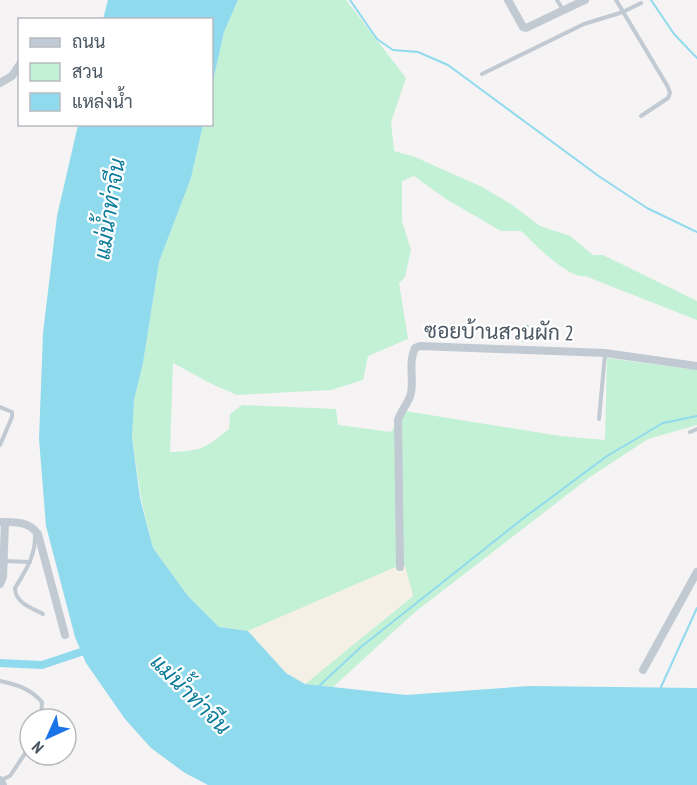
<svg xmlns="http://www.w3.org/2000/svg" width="697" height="785" font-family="'PT Sans Narrow',Sarabun,sans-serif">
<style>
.green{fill:#c3f1d5}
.sand{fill:#f5f0e5}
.water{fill:#90daee}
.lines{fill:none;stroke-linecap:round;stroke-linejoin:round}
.stream{stroke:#90daee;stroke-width:2}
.canal{stroke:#90daee;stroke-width:8}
.path{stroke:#7ad0a6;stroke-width:1.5;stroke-dasharray:4.5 3;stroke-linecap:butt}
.lane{stroke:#c1cad2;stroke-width:4}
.street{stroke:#c1cad2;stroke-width:8}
.secondary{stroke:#c1cbd6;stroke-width:10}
.labels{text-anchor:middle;stroke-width:4.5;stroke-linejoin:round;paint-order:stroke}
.street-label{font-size:21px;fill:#4a5661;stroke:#fff}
.water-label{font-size:22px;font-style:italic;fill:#0c7c9b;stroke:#fff}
</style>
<rect width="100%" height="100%" fill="#f5f3f3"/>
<path class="green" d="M238,0H346L406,78L391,122L394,151L415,157L482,187L511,204L540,226L570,236L593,255H603L697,301V320L585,276C568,279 534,243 521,231H501L446,199L414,176L402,181V221L411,250L405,277L399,283L408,339L368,356L363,380L331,390L237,395L214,385L173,363L170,452C202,451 204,449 229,429L230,414L242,405L336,409L338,425L391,432L405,411L560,436L605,440L607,358L697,370V425L648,439L590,477L415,612L333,687L305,684L413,596L396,567L248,631L219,627L188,596L153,548L141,498L132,438L134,400L143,363L159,262L191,178L203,125L212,124V86L224,32Z"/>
<path class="sand" d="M405,566L413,595L305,684L286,673L248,631L396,567Z"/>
<g class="water">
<path d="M108,0H238L224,32L212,86V20L103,19Z"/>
<path d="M78,125H203L191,178L159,262L143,363L134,400L132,438L140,498L153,548L188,596L219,627L248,631L286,673L305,684L406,695L530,686L697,688V785H208L185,773L151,748L125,719L86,663L75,637L46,526L39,439L43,333L57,216Z"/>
</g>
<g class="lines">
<g class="stream">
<path d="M350,0L377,39L393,50L418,52L448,65L600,177L647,208L697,232"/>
<path d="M651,0L674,34L697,58"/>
<path d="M319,686L361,647L521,520L607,456L663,423L697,416"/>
<path d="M661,687L697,608"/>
</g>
<path class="canal" d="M0,663L42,665L90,649"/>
<path class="path" d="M523,342L528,325"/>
<g class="lane">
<path d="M557,0L563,10"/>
<path d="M616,0L668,87L670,93L668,98L641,116"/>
<path d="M482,74L584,24L623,12L641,3"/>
<path d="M0,407L12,412V417L0,445"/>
<path d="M599,419L605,354"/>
<path d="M690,432L697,429"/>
<path d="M35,534C36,555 26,570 15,588C15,603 32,608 43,614"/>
<path d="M4,561L30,562"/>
<path d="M0,681C17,685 30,688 42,702L41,719"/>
<path d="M1,780L10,776L30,746"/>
</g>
<g class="street">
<path d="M508,0L523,27L526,28L585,0"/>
<path d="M0,83L12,76L20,64"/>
<path d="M0,522C15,522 28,521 38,534L65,635"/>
<path d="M400,567L398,420C401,410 409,403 411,393C414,378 408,363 415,348L420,346L605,353L697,366"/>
<path d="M0,584L3,577L5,522"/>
<path d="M643,670L697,572"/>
</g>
<path class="secondary" d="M0,781L2,785"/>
</g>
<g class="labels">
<g class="street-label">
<text transform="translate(499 332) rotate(1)" y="7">ซอยบ้านสวนผัก 2</text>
</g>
<g class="water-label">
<text transform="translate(109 209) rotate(-81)" y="8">แม่น้ำท่าจีน</text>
<text transform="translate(191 694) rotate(45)" y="8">แม่น้ำท่าจีน</text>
</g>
</g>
<rect x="18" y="18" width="195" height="108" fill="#ffffff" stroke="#b7bbc0" stroke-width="1.5"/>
<rect x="30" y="38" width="30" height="9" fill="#c1cbd6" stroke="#b7bbc0" stroke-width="1.5"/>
<text x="72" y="48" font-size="18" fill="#4a5661">ถนน</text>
<rect x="30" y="63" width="30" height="18" fill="#c3f1d5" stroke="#b7bbc0" stroke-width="1.5"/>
<text x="72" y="78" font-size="18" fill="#4a5661">สวน</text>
<rect x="30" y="93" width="30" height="18" fill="#90daee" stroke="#b7bbc0" stroke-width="1.5"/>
<text x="72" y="108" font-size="18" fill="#4a5661">แหล่งน้ำ</text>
<g transform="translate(48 737) rotate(225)"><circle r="28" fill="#ffffff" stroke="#b7bbc0" stroke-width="1.5"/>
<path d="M0-4.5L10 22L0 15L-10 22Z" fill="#1a73e8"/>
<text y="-9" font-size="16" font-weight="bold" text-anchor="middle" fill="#4a5661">N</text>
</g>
</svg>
